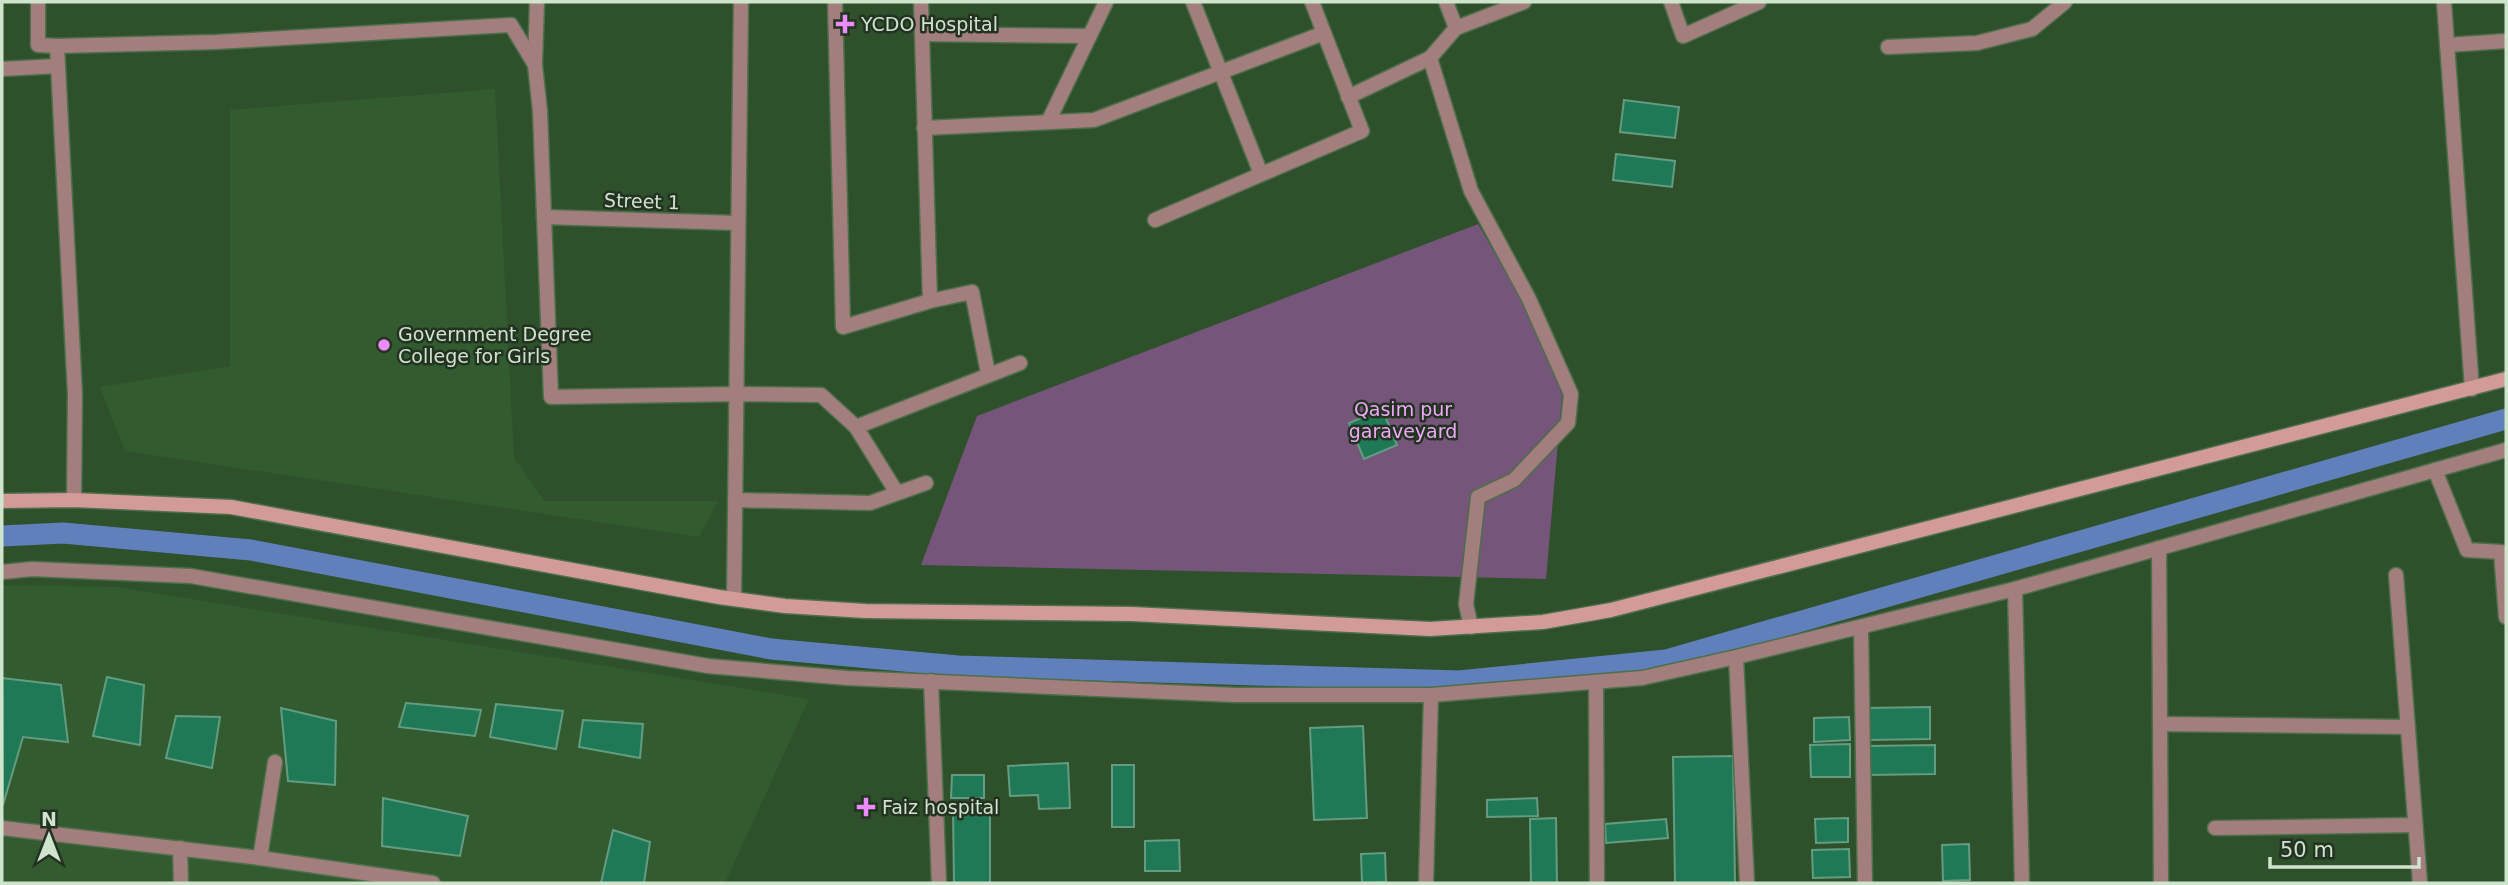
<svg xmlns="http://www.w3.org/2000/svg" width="2508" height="885" font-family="'DejaVu Sans',sans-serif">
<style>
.built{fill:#325b30}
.green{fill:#755579}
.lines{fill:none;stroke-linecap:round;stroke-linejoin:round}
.canal{stroke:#6080bc;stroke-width:21}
.building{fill:#207956;stroke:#639c80;stroke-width:2}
.minor-casing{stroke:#4e6e4c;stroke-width:17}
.tertiary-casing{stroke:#4e6e4c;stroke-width:17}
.secondary-casing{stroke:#4e6e4c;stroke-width:17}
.minor{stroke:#a27e7c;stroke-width:14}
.tertiary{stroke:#a27e7c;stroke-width:14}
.secondary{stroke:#d39b98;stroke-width:14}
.poi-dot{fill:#ec8cfa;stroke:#233221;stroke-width:2.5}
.labels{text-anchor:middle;stroke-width:5;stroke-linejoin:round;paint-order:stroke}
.poi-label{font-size:19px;fill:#cfe4cd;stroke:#233221;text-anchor:start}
.street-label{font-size:19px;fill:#cfe4cd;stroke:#233221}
.park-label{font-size:19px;fill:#eea9f8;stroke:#233221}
</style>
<rect width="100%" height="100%" fill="#2e512c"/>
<g class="built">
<path d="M495,89L514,458L545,501H718L699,537L125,451L100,387L230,366V110Z"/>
<path d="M2,585L117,587L809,699L725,883H2Z"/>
</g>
<path class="green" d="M1478,224L1564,373L1546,579L921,565L977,416Z"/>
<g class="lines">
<path class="canal" d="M2,536L63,533L251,550L771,649L958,666L1459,681L1666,660L2506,419"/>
</g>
<g class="building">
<path d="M1624,100L1679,107L1675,138L1620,132Z"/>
<path d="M1616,154L1675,161L1672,187L1613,180Z"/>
<path d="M1382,409L1397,445L1364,459L1349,423Z"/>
<path d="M107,677L144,685L140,745L93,736Z"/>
<path d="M2,678L61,685L68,742L23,737L3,805Z"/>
<path d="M406,703L481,710L475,736L399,727Z"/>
<path d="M496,704L563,711L556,749L490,737Z"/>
<path d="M1930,707V739L1867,740L1866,708Z"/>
<path d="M281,708L336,721L335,785L288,781Z"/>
<path d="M176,716L220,717L212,768L166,758Z"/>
<path d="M1849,717L1850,740L1814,742V718Z"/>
<path d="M583,720L643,724L640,758L579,747Z"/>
<path d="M1363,726L1367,818L1314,820L1310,728Z"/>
<path d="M1850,744V777H1811L1810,745Z"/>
<path d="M1935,745V774L1869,775L1868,746Z"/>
<path d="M1733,756L1735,883H1675L1673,757Z"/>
<path d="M1068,763L1070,808L1039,809L1038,795L1010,796L1008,766Z"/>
<rect x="1112" y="765" width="22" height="62"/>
<path d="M952,775H984V798H951Z"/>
<path d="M383,798L468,816L460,856L382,846Z"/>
<path d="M1537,798L1538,816L1487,817V800Z"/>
<path d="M953,808H990V883H954Z"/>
<path d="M1556,818L1557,883H1531L1530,819Z"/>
<path d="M1848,818V842L1816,843L1815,819Z"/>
<path d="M1666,819L1668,838L1606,843L1605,824Z"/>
<path d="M613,830L650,842L644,883H601Z"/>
<path d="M1179,840L1180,871H1145V841Z"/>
<path d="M1969,844L1970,880L1943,881L1942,845Z"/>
<path d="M1849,849L1850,877L1813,878L1812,850Z"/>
<path d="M1385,853L1386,882L1362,883L1361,854Z"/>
</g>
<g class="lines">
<defs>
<g id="minor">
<path d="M38,2V45L57,46"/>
<path d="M835,2L843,327L930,301L921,2"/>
<path d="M1193,2L1261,174"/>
<path d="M1446,2L1456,28"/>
<path d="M1671,2L1683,36L1759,2"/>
<path d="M2444,2L2472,389"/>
<path d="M922,34L1089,36"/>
<path d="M2447,45L2506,41"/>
<path d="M1888,47L1977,43L2032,29L2065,2"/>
<path d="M1430,58L1471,191L1529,299L1571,394L1568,423L1514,480L1478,497L1466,604L1471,627"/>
<path d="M535,63L537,2"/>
<path d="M2,69L58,66"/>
<path d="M1348,97L1430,58L1456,28L1524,2"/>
<path d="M1048,122L1106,2"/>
<path d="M924,128L1094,120L1324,33"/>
<path d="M544,217L738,223"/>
<path d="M1155,220L1362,131L1312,2"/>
<path d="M930,301L972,292L988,373"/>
<path d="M856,427L1020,363"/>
<path d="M2435,470L2467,550L2501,552L2506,617"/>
<path d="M74,500L75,395L57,46L216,42L511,25L535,65L540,111L551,397L737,394L821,395L856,427L897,493"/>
<path d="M735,500L870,503L926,483"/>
<path d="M2159,548L2161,883"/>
<path d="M2396,575L2420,883"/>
<path d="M2015,589L2022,883"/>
<path d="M734,599L741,2"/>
<path d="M1861,627L1865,883"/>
<path d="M1736,657L1747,883"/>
<path d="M931,681L939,883"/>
<path d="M1596,682L1597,883"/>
<path d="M2160,724L2408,727"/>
<path d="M2,828L260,858L433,883"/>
<path d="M2215,828L2415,825"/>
<path d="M180,848L181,883"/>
<path d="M260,858L275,762"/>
<path d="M1426,883L1431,695"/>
</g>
<path id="tertiary" d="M2,572L32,569L191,576L708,666L847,678L1236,695H1431L1642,678L1736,657L2015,589L2506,450"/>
<path id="secondary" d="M2,501L74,500L231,507L719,597L785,606L865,611L1132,614L1430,629L1543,622L1611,610L2506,379"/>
</defs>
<use href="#minor" class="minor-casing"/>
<use href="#tertiary" class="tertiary-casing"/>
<use href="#secondary" class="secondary-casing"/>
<use href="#minor" class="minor"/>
<use href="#tertiary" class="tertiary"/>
<use href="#secondary" class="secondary"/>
</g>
<g class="poi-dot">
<path d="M841.5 13.5h7v7h7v7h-7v7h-7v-7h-7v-7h7z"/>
<circle cx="384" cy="345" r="7"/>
<path d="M862.5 796.5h7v7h7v7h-7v7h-7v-7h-7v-7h7z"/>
</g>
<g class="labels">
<g class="poi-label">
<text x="861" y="31">YCDO Hospital</text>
<text x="398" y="341">Government Degree<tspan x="398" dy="22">College for Girls</tspan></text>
<text x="882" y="814">Faiz hospital</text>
</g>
<g class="street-label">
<text transform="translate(642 201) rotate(2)" y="7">Street 1</text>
</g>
<g class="park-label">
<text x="1403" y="416">Qasim pur<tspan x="1403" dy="22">garaveyard</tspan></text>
</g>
</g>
<rect width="2508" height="885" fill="none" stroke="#cfe4cd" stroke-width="7"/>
<g transform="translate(49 836)" stroke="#233221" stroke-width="5" paint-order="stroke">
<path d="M0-5L12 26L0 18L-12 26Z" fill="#cfe4cd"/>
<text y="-10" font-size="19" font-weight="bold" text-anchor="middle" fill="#cfe4cd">N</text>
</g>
<path d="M2270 857v10h149v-10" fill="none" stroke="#cfe4cd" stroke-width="3.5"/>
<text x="2280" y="857" font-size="21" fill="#cfe4cd" stroke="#233221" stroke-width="5" paint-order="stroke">50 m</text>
</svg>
